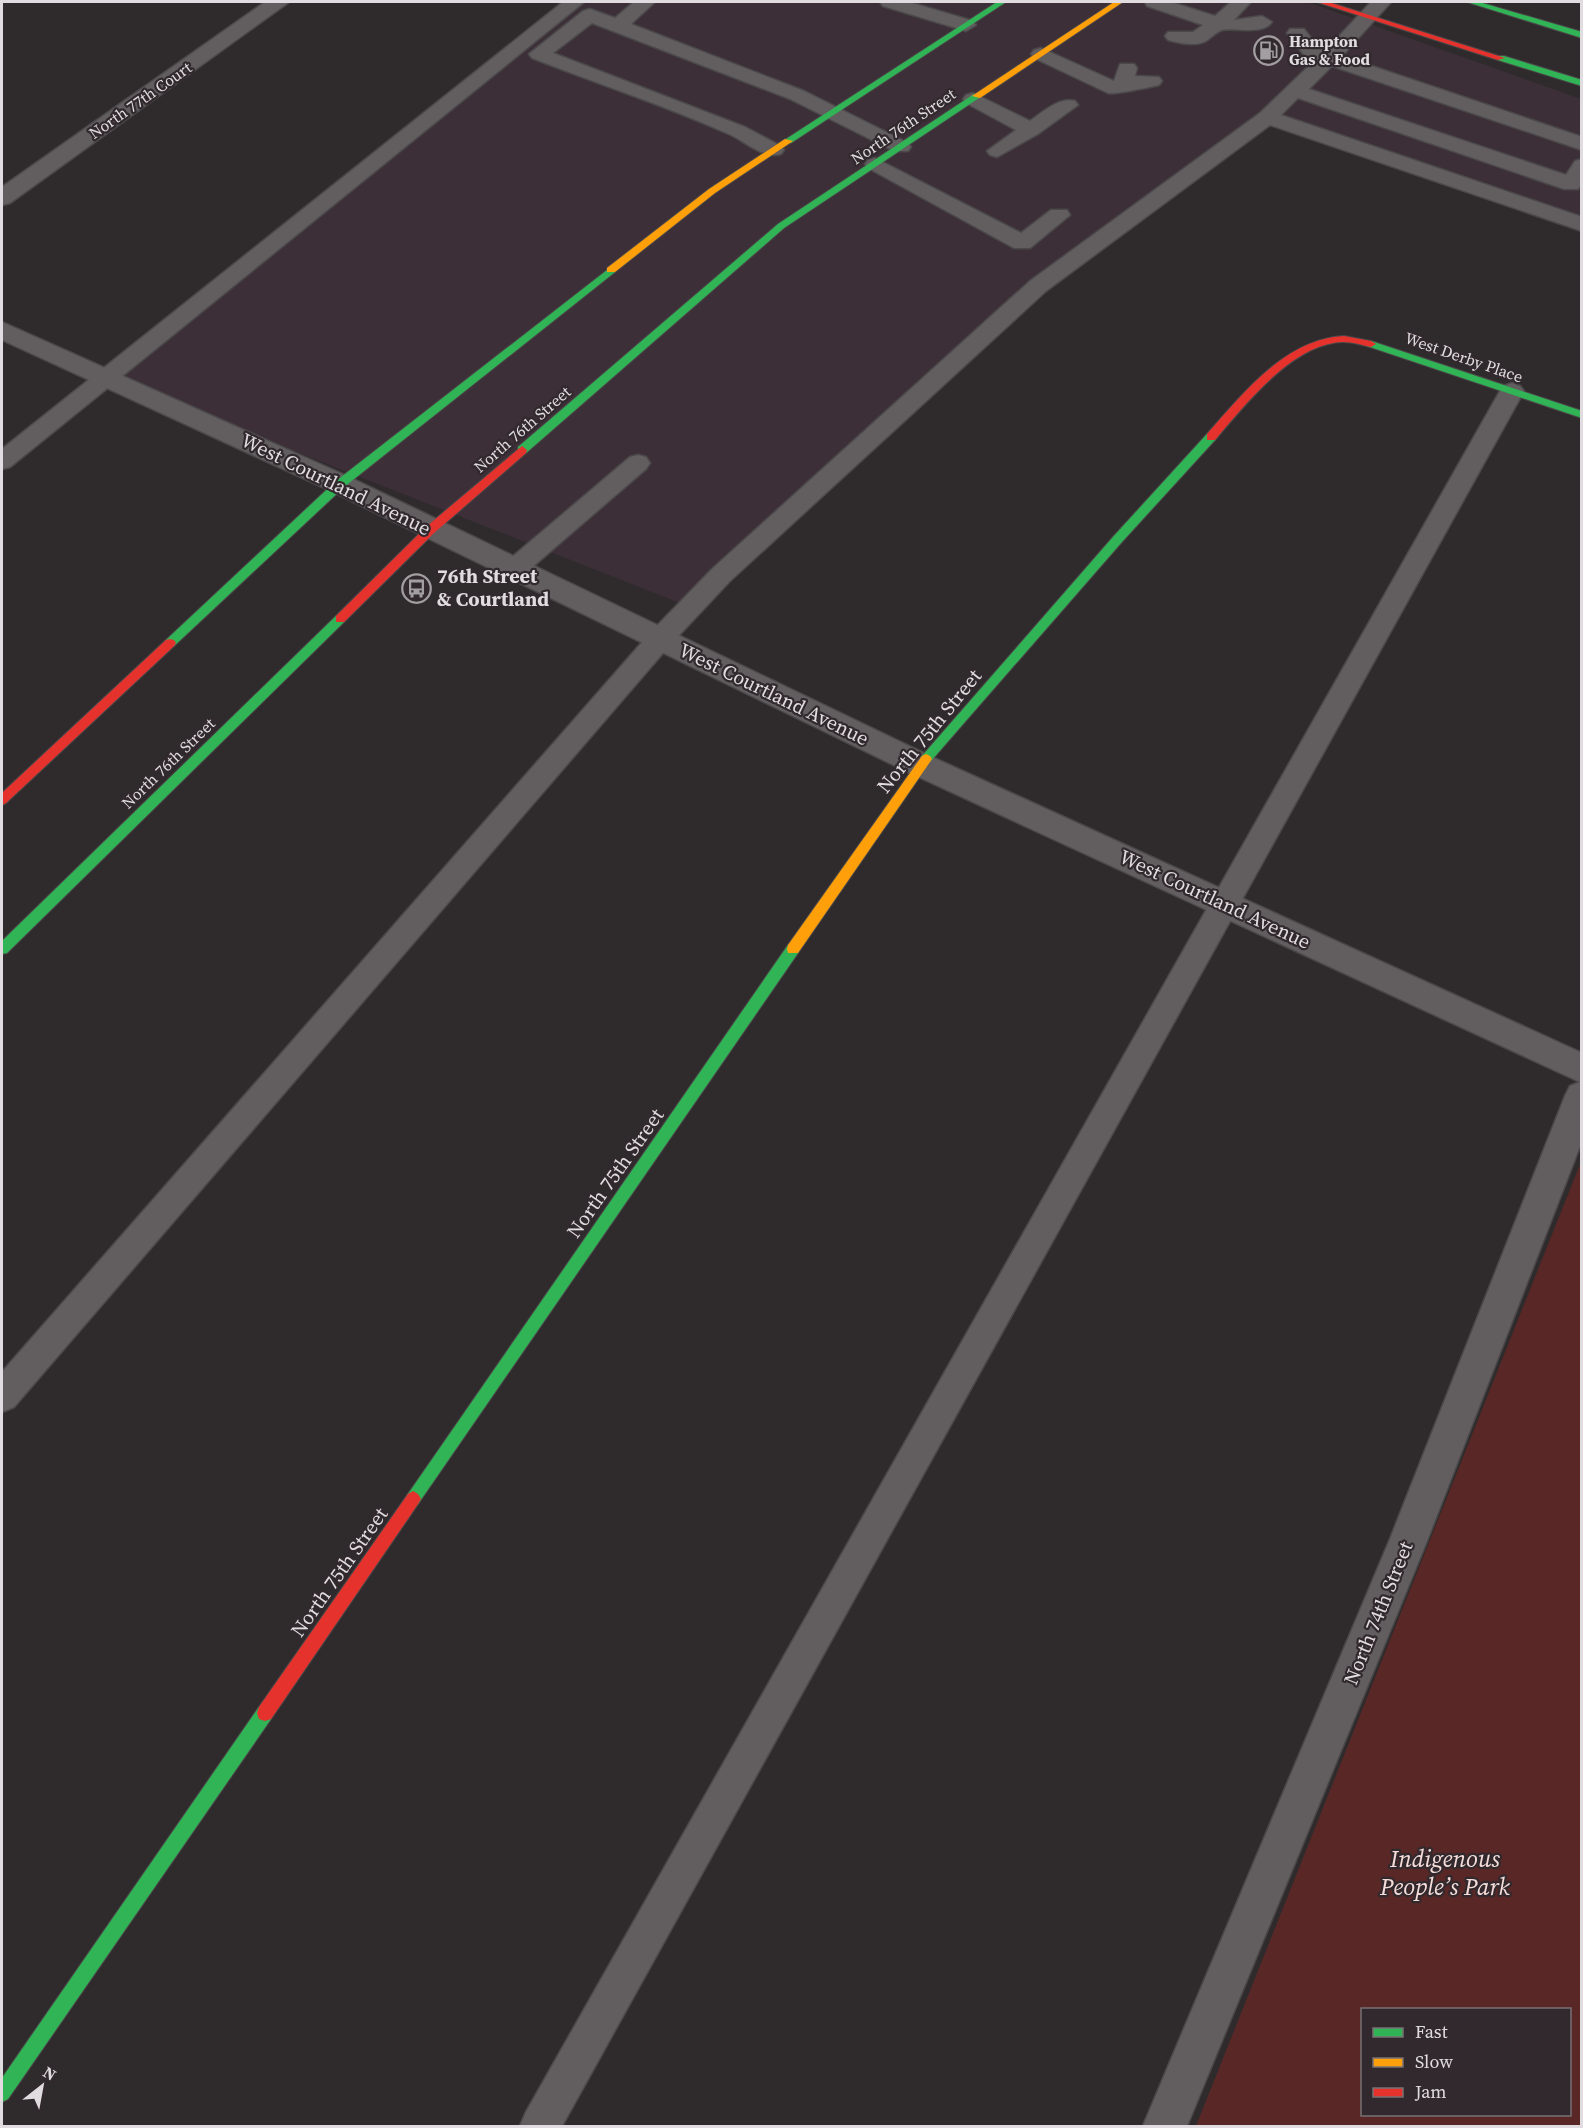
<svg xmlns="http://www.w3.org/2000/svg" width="1583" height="2128" font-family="'Source Serif 4',serif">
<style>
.built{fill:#3c2f37}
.green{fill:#592826;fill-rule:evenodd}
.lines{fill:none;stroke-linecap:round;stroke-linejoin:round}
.lane-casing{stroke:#4b484a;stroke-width:3}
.street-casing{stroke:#4b484a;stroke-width:3}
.fast-casing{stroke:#4b484a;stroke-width:2}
.slow-casing{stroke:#4b484a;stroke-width:2}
.jam-casing{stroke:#4b484a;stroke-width:2}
.lane{fill:#625e60;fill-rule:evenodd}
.street{fill:#625e60;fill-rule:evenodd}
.fast{fill:#30b455;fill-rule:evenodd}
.slow{fill:#ff9f0a;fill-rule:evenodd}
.jam{fill:#e5322d;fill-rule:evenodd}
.labels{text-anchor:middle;stroke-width:4.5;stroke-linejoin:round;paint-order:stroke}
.far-poi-label{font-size:16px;font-weight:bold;fill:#e1dcdf;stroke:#31292d;text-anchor:start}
.far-street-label{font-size:16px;fill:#e1dcdf;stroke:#31292d}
.street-label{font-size:20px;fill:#e1dcdf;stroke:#31292d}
.poi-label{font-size:20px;font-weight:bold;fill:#e1dcdf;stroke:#31292d;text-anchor:start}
.near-park-label{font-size:24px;font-style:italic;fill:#f6ddda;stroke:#31292d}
</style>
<rect width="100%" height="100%" fill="#2f2b2d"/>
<path class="built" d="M574,2H1307L1581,99V222L1275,121L1034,285L690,607L106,377Z"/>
<path class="green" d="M1581,1162V2126H1196ZM1362,2010H1570V2114H1362Z"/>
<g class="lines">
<defs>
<g id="lane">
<path d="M563,2H584L10,467L2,469V449Z"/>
<path d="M634,2H655L631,24L804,91L908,143L911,147L908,151H894L790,99L592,23L553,53L745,127L781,146L784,150L781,154C764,159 747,143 731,135C667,106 598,84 532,58L529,54L583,11L590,9L615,18Z"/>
<path d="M880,2H909L973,21L976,25L966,31L883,6Z"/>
<path d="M1145,2H1171L1215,16L1231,2H1251L1234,20L1262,16L1272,22C1262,36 1235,27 1222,30C1216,32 1211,38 1206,41C1195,47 1179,43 1168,40L1165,36L1168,32H1193L1203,25L1147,6Z"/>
<path d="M1371,2H1391L1342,56L1582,137V150L1332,66L1309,89L1566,175L1575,161L1582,159V184L1578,189H1564L1298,98L1281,115L1582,217V231L1270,125L1046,291L730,581L669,646L14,1407L2,1412V1372L651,632L712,569L1030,281L1260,113L1315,60L1304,55L1287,33L1290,29H1304L1318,47L1326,50Z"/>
<path d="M1041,48L1114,81L1120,64H1134L1137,68L1135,76L1159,77L1162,81L1159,85C1151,87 1113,95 1108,93L1034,58L1031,54L1034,50Z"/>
<path d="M973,93L1030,121C1043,112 1059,97 1075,101L1078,105L1038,134L997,157L990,155L987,151L1016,130L966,103L963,99L966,95Z"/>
<path d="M875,158L1021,233L1051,210H1067L1070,215L1030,248H1014L868,168L865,164L868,160Z"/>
<path d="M1512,383L1520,386L1524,391L562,2126H520L526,2112L1500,391L1504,386Z"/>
<path d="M638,455L646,457L650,463L646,469L523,575L514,578L505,575L501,569L505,563L630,457Z"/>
</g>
<g id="street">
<path d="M265,2H289L10,203L2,205V187Z"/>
<path d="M2,322L349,477L932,757L1582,1053V1141L1427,1541L1187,2126H1143L1390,1539L1565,1096L1570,1086L1580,1082L910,773L331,491L2,340Z"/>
</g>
<g id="fast">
<path d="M997,2H1006L791,143L783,141Z"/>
<path d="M1467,2H1479L1582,32V38Z"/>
<path d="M1498,56H1504L1582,80V86L1498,60Z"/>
<path d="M974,94L982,96L784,228L526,453H518V447L778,224Z"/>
<path d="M611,267L615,268V272L344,487L174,646H166L164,643L166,640L336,481Z"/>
<path d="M1371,341L1582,411V418L1367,346V342Z"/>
<path d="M1211,433L1216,437L1215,440L1121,543L930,762H922L920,759L922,756L1113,537L1207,434Z"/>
<path d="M340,615L344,616V622L7,953L2,954V941L336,616Z"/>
<path d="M793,944L798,945L799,949L798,953L418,1504L413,1507L408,1504L405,1499L408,1494L788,945Z"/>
<path d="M265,1705L271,1707L273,1713L271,1719L8,2099L2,2102V2078L259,1707Z"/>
</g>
<g id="slow">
<path d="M1114,2H1123L980,98L972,96Z"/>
<path d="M785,139L793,141L715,193L615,272H607V268L709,189Z"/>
<path d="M926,754L930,756L932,759L930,762L798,953H788L787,949L788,945L922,756Z"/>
</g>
<g id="jam">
<path d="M1317,2H1328L1505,58L1498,60Z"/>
<path d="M1344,336L1371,341L1376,344L1371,347C1362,345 1353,342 1343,342C1293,343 1245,405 1215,440H1207V434C1243,394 1285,339 1344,336Z"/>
<path d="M522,446L527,450L526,453L434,533L344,622H336V616L426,527Z"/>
<path d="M170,639L174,640L176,643L174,646L6,803L2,805V793L166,640Z"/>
<path d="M413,1491L418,1494L421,1499L418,1504L271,1719L265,1721L259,1719L257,1713L259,1707L408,1494Z"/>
</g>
</defs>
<use href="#lane" class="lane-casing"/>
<use href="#street" class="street-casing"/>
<use href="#fast" class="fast-casing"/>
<use href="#slow" class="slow-casing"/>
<use href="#jam" class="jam-casing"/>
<use href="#lane" class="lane"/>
<use href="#street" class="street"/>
<use href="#fast" class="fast"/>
<use href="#slow" class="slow"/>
<use href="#jam" class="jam"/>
</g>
<defs>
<symbol id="fuel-ring" viewBox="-11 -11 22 22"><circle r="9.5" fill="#31292d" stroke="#a39ea1" stroke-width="1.5"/><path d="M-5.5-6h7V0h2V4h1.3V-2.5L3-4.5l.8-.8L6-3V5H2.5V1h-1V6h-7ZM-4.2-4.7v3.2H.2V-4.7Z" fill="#a39ea1"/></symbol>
<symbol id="bus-ring" viewBox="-11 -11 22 22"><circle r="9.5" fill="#31292d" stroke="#a39ea1" stroke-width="1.5"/><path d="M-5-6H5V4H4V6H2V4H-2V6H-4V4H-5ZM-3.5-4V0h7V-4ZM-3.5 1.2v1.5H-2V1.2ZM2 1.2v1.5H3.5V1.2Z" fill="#a39ea1"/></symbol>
</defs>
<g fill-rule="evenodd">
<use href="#fuel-ring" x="1252" y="34" width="33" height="33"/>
<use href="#bus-ring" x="400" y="572" width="33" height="33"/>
</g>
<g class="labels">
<g class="far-poi-label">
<text x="1289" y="47">Hampton<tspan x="1289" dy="18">Gas &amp; Food</tspan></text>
</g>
<g class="far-street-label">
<text transform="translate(140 100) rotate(-35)" y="6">North 77th Court</text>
<text transform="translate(903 126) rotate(-34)" y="6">North 76th Street</text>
<text transform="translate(1464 357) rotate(19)" y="6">West Derby Place</text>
<text transform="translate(522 429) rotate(-41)" y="6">North 76th Street</text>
<text transform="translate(168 763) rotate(-44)" y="6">North 76th Street</text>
</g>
<g class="street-label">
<text transform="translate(336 484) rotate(26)" y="7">West Courtland Avenue</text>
<text transform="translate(774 694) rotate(26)" y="7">West Courtland Avenue</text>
<text transform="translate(929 731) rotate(-51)" y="7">North 75th Street</text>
<text transform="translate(1215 899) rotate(25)" y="7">West Courtland Avenue</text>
<text transform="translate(615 1173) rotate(-55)" y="7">North 75th Street</text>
<text transform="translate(339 1572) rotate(-55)" y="7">North 75th Street</text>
<text transform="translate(1378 1613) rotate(-68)" y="7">North 74th Street</text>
</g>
<g class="poi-label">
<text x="437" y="583">76th Street<tspan x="437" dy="23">&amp; Courtland</tspan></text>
</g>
<g class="near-park-label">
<text x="1445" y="1867">Indigenous<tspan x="1445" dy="28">People’s Park</tspan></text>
</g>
</g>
<rect width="1583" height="2128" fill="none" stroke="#e1dcdf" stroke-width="6"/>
<rect x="1361" y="2008" width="210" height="108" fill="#31292d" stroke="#777174" stroke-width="1.5"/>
<rect x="1373" y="2028" width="30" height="9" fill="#30b455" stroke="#777174" stroke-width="1.5"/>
<text x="1415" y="2038" font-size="18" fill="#e1dcdf">Fast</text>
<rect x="1373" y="2058" width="30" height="9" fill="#ff9f0a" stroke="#777174" stroke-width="1.5"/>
<text x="1415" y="2068" font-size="18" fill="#e1dcdf">Slow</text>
<rect x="1373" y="2088" width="30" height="9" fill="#e5322d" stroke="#777174" stroke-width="1.5"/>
<text x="1415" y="2098" font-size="18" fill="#e1dcdf">Jam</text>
<g transform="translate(42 2086) rotate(31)" stroke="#31292d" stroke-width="4.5" paint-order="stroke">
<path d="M0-4.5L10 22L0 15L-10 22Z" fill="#e1dcdf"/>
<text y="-9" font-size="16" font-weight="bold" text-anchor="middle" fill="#e1dcdf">N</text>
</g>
</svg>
